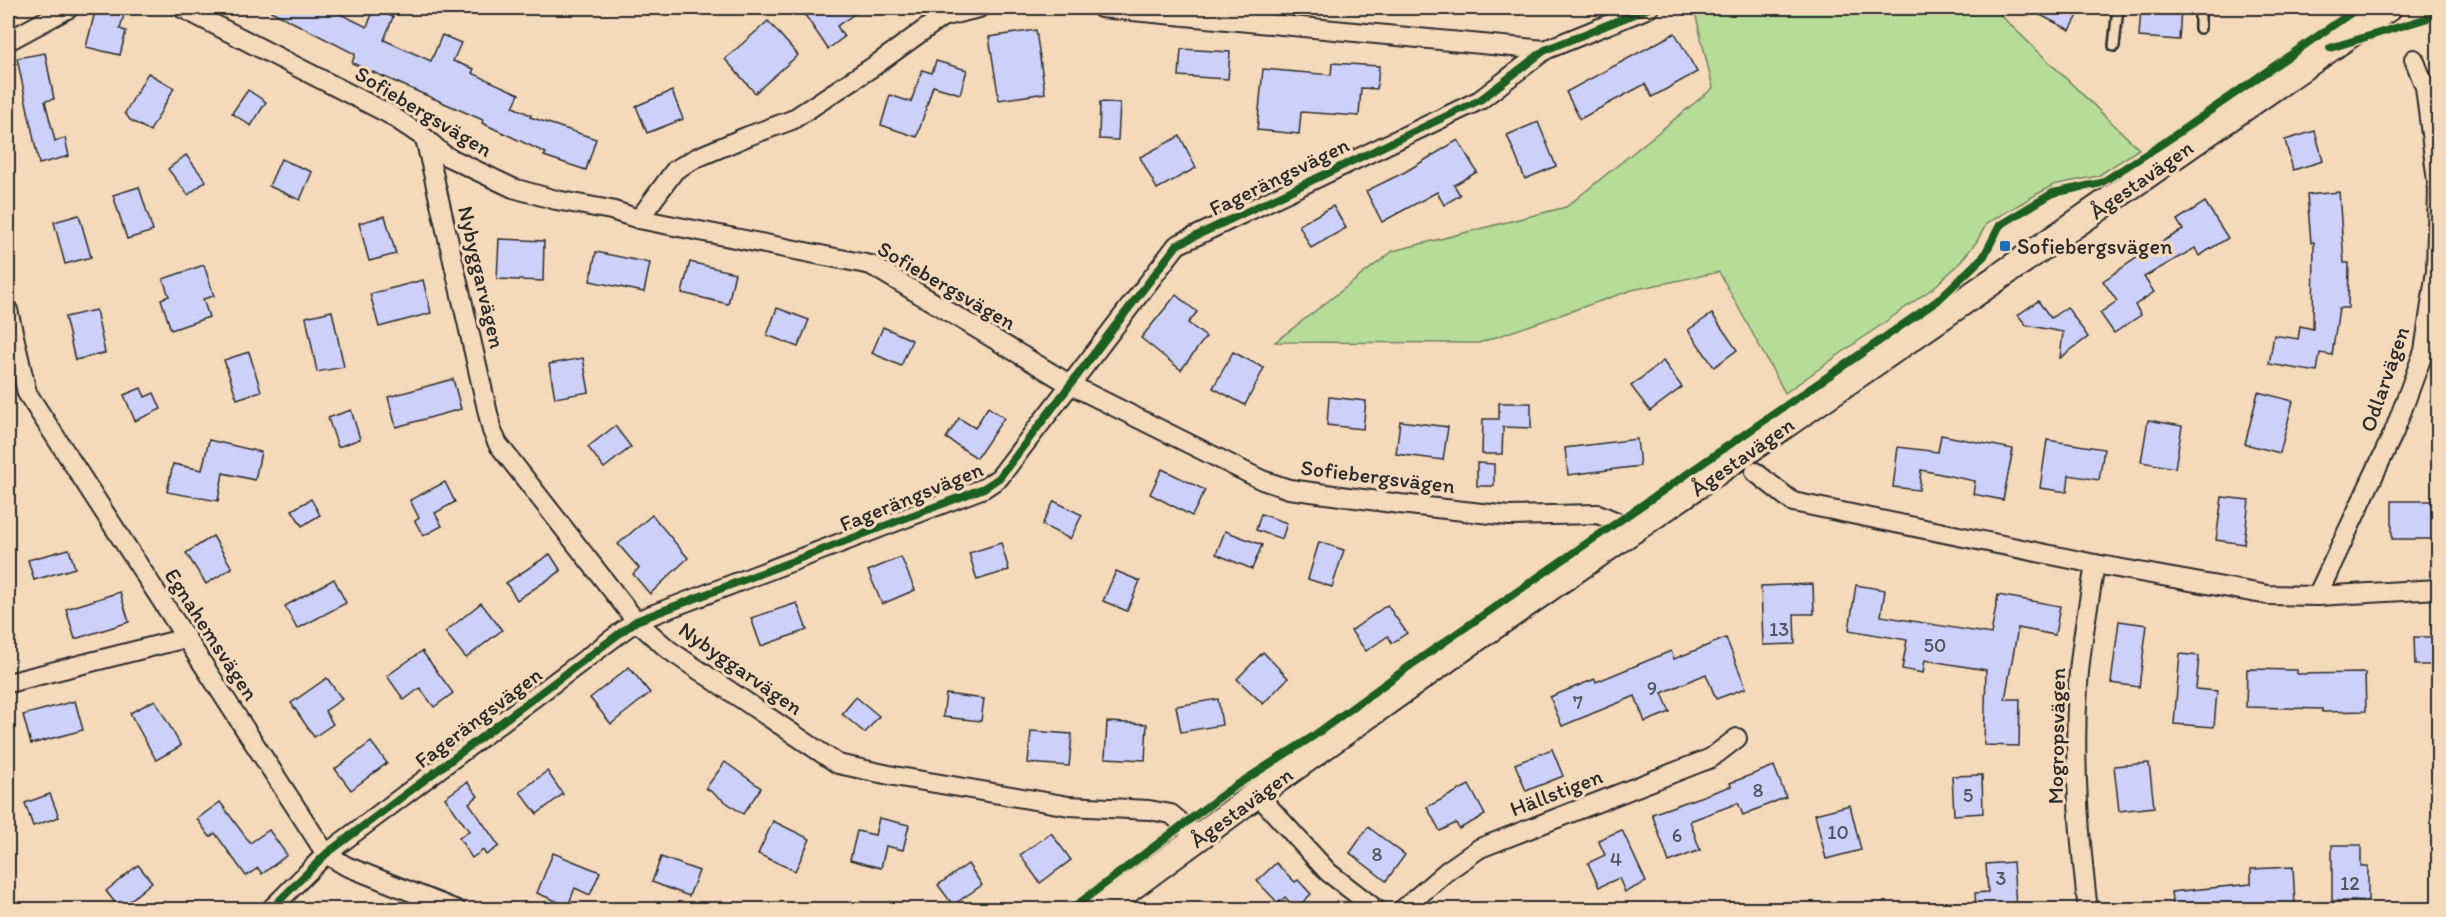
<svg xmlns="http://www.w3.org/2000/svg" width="2446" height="917" font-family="Itim,sans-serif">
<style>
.green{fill:#b6dc97;stroke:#708461;stroke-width:1.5}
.building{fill:#cdd1f9;stroke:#2b2b2b;stroke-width:1.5}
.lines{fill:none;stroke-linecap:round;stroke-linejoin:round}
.service-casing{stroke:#2b2b2b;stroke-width:14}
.minor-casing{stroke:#2b2b2b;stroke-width:22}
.secondary-casing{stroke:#2b2b2b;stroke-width:30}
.service{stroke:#f4d9bb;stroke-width:9}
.minor{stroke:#f4d9bb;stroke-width:18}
.secondary{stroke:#f4d9bb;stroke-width:26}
.cycleway-casing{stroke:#f4d9bb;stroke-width:11}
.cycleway{stroke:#1b5e20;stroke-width:8}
.poi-dot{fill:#1f6fb2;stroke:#f4d9bb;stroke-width:2}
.labels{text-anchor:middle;stroke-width:6;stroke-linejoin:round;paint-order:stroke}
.number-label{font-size:20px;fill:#54545e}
.street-label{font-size:22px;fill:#2b2b2b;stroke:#f4d9bb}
.poi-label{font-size:22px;fill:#2b2b2b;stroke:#f4d9bb;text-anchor:start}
</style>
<rect width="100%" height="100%" fill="#f4d9bb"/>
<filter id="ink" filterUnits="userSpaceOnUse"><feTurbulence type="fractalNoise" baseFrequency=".0167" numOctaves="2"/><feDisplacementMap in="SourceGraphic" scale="12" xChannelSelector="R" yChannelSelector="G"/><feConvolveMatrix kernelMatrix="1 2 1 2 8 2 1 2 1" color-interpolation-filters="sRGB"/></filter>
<g filter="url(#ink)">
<path class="green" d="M1694,8H1993L2139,149L2098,176L2053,185L1987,223L1977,241L1958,265L1933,288L1785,393L1719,272L1632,290L1479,343L1275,342L1393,251L1566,207L1713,88Z"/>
<g class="building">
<path d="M96,8L124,14L120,29L126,31L120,55L86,47Z"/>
<path d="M265,8H328L367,27L374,9L393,17L384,40L431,61L442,35L461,43L453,61L474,69L472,73L519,94L513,107L531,115L530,117L596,139L586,170L544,156L546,153L482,123L483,120L352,63L355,54Z"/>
<path d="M816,8H863L837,26L844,37L828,49L805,15Z"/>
<path d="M2026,8H2082L2070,30Z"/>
<path d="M2141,8H2181L2179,40L2139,37Z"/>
<path d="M768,21L798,55L755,93L725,59Z"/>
<path d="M1036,30L1045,93L999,100L989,37Z"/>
<path d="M1675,33L1697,72L1652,97L1645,84L1580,119L1566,92Z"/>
<path d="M1181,49L1230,52L1228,79L1179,76Z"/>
<path d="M45,53L54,99L45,101L55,141L65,138L69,156L39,164L17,58Z"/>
<path d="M936,61L967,70L960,94L933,86L917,137L881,125L890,95L911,102L922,70L932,73Z"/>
<path d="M1332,63L1379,66L1377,89L1361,88L1359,116L1301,112L1299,134L1257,130L1263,69L1331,75Z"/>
<path d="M148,73L174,88L150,131L130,120L125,113Z"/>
<path d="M248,90L266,102L251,126L232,113Z"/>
<path d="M672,91L683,119L647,133L636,106Z"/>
<path d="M1100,102L1120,103L1118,140L1099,139Z"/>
<path d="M1538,122L1556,166L1525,179L1507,135Z"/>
<path d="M2315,131L2323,161L2293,170L2285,140Z"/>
<path d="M1180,136L1196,168L1157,189L1140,157Z"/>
<path d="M1458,140L1477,172L1454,185L1460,195L1444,205L1437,192L1382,222L1366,191L1405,172Z"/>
<path d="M186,155L206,181L188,195L168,169Z"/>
<path d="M281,159L312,172L300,200L269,186Z"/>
<path d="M139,187L153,231L127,239L113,195Z"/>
<path d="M2339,192L2344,263H2349L2348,308H2339L2332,355L2320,353L2317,372L2269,364L2274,335L2298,339L2300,326L2313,329L2314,242H2311L2307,195Z"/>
<path d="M2205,202L2228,238L2199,256L2195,248L2144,277L2154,292L2135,305L2141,315L2114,333L2100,313L2117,301L2103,281L2154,246L2183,230L2177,220Z"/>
<path d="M1333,206L1346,228L1311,248L1299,225Z"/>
<path d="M79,215L91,257L65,264L54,222Z"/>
<path d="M385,216L396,254L369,261L359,223Z"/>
<path d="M499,239L544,241L543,281L497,279Z"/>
<path d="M596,252L650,263L644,292L590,281Z"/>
<path d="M690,262L735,273L728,304L682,293Z"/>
<path d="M204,265L214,296L203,299L209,317L171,330L161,299L169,296L163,279Z"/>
<path d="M423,280L431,313L379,327L370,294Z"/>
<path d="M1176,295L1197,312L1188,323L1206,337L1181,370L1141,338Z"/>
<path d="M2038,301L2051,318L2067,307L2088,337L2060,358L2063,332L2026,325L2018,315Z"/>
<path d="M777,308L809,320L798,347L767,335Z"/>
<path d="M96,310L105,353L75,360L65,317Z"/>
<path d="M332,311L344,367L317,372L306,317Z"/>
<path d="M1712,314L1737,350L1714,367L1688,330Z"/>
<path d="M883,327L912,340L901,366L872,353Z"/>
<path d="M249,352L261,391L237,399L224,360Z"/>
<path d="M1233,352L1264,368L1245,405L1213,388Z"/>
<path d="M583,358L589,392L555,398L549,364Z"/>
<path d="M1663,361L1682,387L1650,411L1631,386Z"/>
<path d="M453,379L461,409L396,427L388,397Z"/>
<path d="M141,388L145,397L154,393L161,409L135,421L124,395Z"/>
<path d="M2258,392L2293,401L2280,453L2245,444Z"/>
<path d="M1329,397L1366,401L1363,429L1327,425Z"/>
<path d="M1499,403H1531V428L1503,427L1502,454H1482L1483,419H1499Z"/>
<path d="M988,407L1004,418L977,458L946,438L959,418L975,428Z"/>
<path d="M351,410L360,439L338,447L328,418Z"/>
<path d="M2148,420L2182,426L2175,468L2141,462Z"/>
<path d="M1400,421L1448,427L1443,460L1396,454Z"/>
<path d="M615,426L631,447L604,468L588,447Z"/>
<path d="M1941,435L2013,449L2003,500L1973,494L1975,481L1921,470L1919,490L1893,487L1898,447L1938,452Z"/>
<path d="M1637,439L1640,466L1568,475L1565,448Z"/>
<path d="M209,440L261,452L255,480L223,473L218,501L167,492L173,464L202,470Z"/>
<path d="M2047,440L2104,449L2099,480L2069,475L2067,492L2040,488Z"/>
<path d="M1477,463L1494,464V486H1477Z"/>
<path d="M1162,469L1205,490L1192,516L1150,494Z"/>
<path d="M445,482L455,502L435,513L442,526L423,536L415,521L419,518L410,500Z"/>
<path d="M2222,497L2249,500L2244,544L2216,540Z"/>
<path d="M311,499L320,515L302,526L292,510Z"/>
<path d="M1054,501L1082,515L1070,539L1042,525Z"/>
<rect x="2392" y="501" width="41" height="38"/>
<path d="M1261,514L1287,523L1282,539L1256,530Z"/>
<path d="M652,515L688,558L650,594L633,574L639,568L618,544Z"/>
<path d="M1225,531L1262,545L1252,569L1216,554Z"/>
<path d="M213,536L232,568L206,584L186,553Z"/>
<path d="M1319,542L1344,550L1332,587L1308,579Z"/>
<path d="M1001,543L1009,570L977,580L969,553Z"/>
<path d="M69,549L75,568L34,580L28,560Z"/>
<path d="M550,554L561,571L517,600L506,583Z"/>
<path d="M901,557L915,590L882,604L868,571Z"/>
<path d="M1116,571L1140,581L1127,611L1103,601Z"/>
<path d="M334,579L346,603L297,629L285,606Z"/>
<path d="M1813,584L1814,614H1794L1795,644L1763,645L1761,586Z"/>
<path d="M1856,585L1885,590L1881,616L1991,634L1998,595L2060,606L2055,635L2018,628L2005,699H2020L2019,746L1984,745L1986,670L1925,660L1923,673L1902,669L1907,640L1849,630Z"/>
<path d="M120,592L129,622L75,639L66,609Z"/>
<path d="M481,603L502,630L466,658L445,632Z"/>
<path d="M797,603L807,630L761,646L751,618Z"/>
<path d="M1387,605L1407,633L1392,643L1388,636L1366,651L1351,631Z"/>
<path d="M2119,621L2147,625L2139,687L2111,683Z"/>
<path d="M2414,637H2439V665H2415Z"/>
<path d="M1726,638L1746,688L1716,699L1706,674L1662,693L1670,712L1645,722L1635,696L1562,726L1550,697L1595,679L1596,682L1671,651L1674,659Z"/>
<path d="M422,651L453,693L434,707L420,688L404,700L387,676Z"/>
<path d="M1263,652L1288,678L1263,704L1237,679Z"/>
<path d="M2180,654L2199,656L2196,689L2217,691L2214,727L2174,724Z"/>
<path d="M629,667L650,693L611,724L590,698Z"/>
<path d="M2247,669L2297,670V674L2365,673L2366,711L2322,712V709L2246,707Z"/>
<path d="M327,678L342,699L325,711L333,724L314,737L291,703Z"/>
<path d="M946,694L984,699L981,721L943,717Z"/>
<path d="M856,697L879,716L865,733L842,714Z"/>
<path d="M1218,699L1222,725L1181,732L1176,706Z"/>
<path d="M155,700L181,746L156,760L130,713Z"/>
<path d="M75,701L83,730L31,744L23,715Z"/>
<path d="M1107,722L1147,724L1145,760L1105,758Z"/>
<path d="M1031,731L1072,734L1069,766L1028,763Z"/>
<path d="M371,742L387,763L351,790L335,769Z"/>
<path d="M1552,749L1563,776L1526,791L1515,764Z"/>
<path d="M725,762L761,788L743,814L706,788Z"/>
<path d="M2149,763L2154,807L2119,811L2114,766Z"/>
<path d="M1774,766L1786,797L1743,815L1738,803L1690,821L1700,850L1669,862L1652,814L1731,786L1730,783Z"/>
<path d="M547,771L563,794L537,814L520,792Z"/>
<path d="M1982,775L1983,813L1954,815L1952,776Z"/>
<path d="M467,782L478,796L469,803L499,846L486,855L483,850L472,858L459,838L469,831L445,798Z"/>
<path d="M1469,785L1485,815L1459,829L1456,823L1440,831L1427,807Z"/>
<path d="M50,794L59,817L33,826L25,803Z"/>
<path d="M220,802L250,843L269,830L287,855L262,874L258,868L246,876L215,833L210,837L197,819Z"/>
<path d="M1850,805L1861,850L1826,859L1815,814Z"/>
<path d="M879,818L909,825L903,850L886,846L881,868L850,860L857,831L875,835Z"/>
<path d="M773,821L810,839L795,871L758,854Z"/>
<path d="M1368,827L1405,855L1386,881L1350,853Z"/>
<path d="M1622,830L1646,882L1625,892L1619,878L1599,887L1588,863L1605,855L1598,840Z"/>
<path d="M1051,833L1071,860L1040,883L1020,855Z"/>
<path d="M2332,845H2361V866H2368V901H2332Z"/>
<path d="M553,853L600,872L590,895L575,888L568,906L537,893Z"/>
<path d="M661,857L699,871L689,896L652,882Z"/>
<path d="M2013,862L2016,906L1976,909L1975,893L1988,892L1986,864Z"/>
<path d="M1276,863L1295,882L1298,880L1311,894L1296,909L1285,897L1278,903L1257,881Z"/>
<path d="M968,864L982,885L953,905L938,885Z"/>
<path d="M138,865L152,882L120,909L106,891Z"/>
<path d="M2293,867L2295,907L2173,909L2171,892L2251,884V869Z"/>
</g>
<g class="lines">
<defs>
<g id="service">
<path d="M2200,28V8"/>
<path d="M2114,46L2118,8"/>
</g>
<g id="minor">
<path d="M182,8L389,114L425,138L444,155L513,188L556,200L611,210L639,219L871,265L1071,385L1262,480L1289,489L1400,504L1509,516L1598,514L1617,522L1629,533"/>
<path d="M1101,8L1545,50"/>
<path d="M8,41L69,8"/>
<path d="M425,138L492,431L498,444L636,621L669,650L838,764L894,776L1069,806L1149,810L1171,814L1199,838"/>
<path d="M639,219L675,170L696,158L748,136L792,120L874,66L942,17L979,8"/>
<path d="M8,310L27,393L326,854L346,866L457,910"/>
<path d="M1755,472L1793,502L2095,564L2268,595L2317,596L2438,589"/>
<path d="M2317,596L2394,432L2424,351L2436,271L2438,189L2425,87L2414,59"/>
<path d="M8,683L186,638"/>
<path d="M1257,794L1328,872L1377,910"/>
<path d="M270,910L326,854L636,621L984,488L999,478L1177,245L1480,100L1545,50L1649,8"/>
<path d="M1402,910L1447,871L1480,848L1711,758L1737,738"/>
<path d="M2088,910C2079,835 2073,761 2078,686C2080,645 2089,604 2095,564"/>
</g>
<path id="secondary" d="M1100,910L1257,794L1472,641L2388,8"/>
</defs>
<use href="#service" class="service-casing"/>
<use href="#minor" class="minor-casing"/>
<use href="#secondary" class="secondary-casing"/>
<use href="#service" class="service"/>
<use href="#minor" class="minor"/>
<use href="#secondary" class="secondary"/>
<defs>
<g id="cycleway">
<path d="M2330,48L2428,18L2438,11"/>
<path d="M270,910L326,854L636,621L984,488L999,478L1177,245L1480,100L1545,50L1649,8"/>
<path d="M1070,910L1229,790L1312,737L1411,665L1937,301L1984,256L2000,225L2053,193L2101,183L2165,142L2358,8"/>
</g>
</defs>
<use href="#cycleway" class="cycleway-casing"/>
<use href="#cycleway" class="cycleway"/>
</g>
</g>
<rect class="poi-dot" x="1999" y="240" width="12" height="12" rx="3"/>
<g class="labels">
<g class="number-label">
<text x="1779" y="636">13</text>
<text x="1935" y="652">50</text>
<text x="1652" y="695">9</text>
<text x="1578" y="709">7</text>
<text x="1758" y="797">8</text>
<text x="1968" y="802">5</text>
<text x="1838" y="839">10</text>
<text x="1677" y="842">6</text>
<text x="1377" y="861">8</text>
<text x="1616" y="866">4</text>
<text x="2001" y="885">3</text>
<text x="2350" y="890">12</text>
</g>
<g class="street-label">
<text transform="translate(424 111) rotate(31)" y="8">Sofiebergsvägen</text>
<text transform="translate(1279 176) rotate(-26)" y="8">Fagerängsvägen</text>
<text transform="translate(2141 179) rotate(-35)" y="8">Ågestavägen</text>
<text transform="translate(482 277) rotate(77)" y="8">Nybyggarvägen</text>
<text transform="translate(947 285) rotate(30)" y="8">Sofiebergsvägen</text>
<text transform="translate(2384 379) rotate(-71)" y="8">Odlarvägen</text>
<text transform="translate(1742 456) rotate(-35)" y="8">Ågestavägen</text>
<text transform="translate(1378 476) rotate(7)" y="8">Sofiebergsvägen</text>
<text transform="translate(911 496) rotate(-22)" y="8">Fagerängsvägen</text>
<text transform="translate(212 634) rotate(57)" y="8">Egnahemsvägen</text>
<text transform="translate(741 668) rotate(35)" y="8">Nybyggarvägen</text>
<text transform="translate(478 717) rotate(-37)" y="8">Fagerängsvägen</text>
<text transform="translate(2056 736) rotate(-89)" y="8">Mogropsvägen</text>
<text transform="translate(1556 792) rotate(-21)" y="8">Hällstigen</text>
<text transform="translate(1241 807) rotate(-36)" y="8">Ågestavägen</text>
</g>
<g class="poi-label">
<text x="2017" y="254">Sofiebergsvägen</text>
</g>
</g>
<rect width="2446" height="917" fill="none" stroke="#f4d9bb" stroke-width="30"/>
<rect x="15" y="15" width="2416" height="887" fill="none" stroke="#2b2b2b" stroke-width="2" filter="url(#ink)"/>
</svg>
